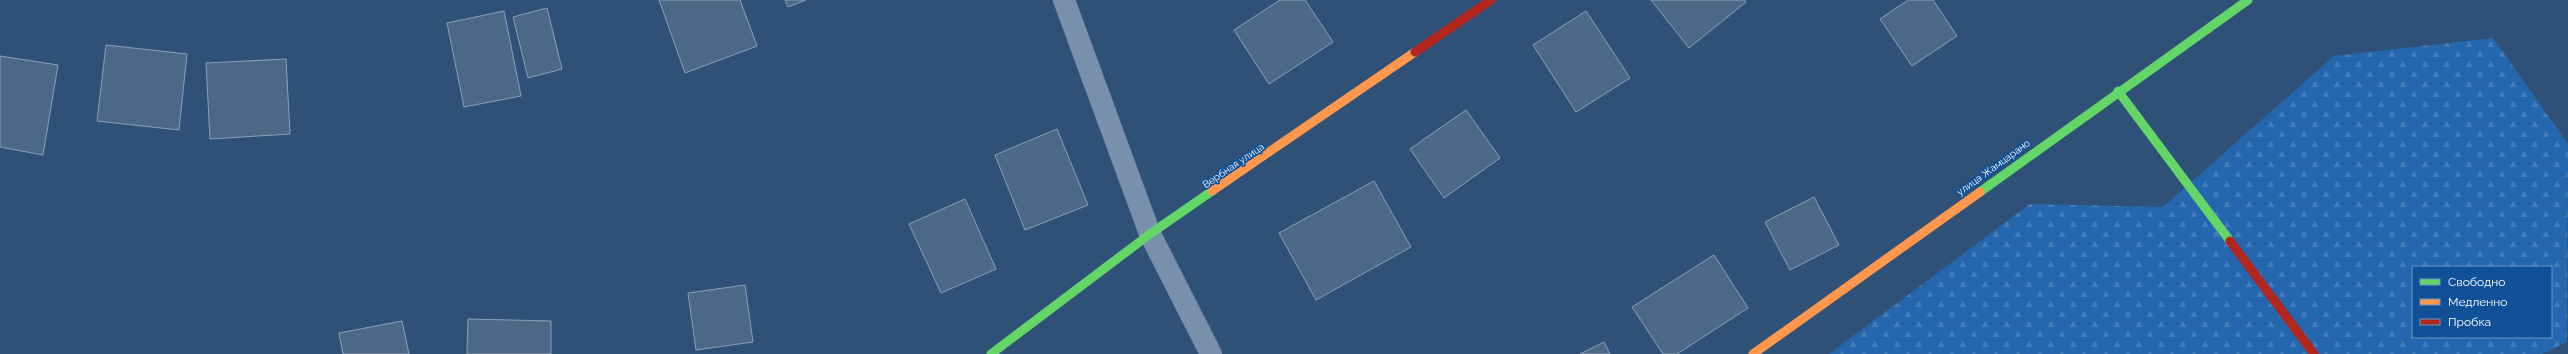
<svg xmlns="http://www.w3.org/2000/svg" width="2568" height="354" font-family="Raleway,sans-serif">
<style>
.forest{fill:url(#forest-firs);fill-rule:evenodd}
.building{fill:#4c6887;stroke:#8ca1b8}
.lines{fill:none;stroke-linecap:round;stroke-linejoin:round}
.street{stroke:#7890ab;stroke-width:22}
.fast{stroke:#63d668;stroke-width:9}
.slow{stroke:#ff974d;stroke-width:9}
.jam{stroke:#b3261e;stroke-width:9}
.labels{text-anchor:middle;stroke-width:3.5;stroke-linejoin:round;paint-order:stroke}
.street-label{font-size:10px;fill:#fff;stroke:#105097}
</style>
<defs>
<pattern id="forest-firs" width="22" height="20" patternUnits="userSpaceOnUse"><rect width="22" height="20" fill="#2467ae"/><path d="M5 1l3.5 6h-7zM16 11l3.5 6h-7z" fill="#457eba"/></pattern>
</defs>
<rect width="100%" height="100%" fill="#2f5178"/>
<path class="forest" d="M2493,38L2568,144L2567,342L2542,354H1829L2030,204L2163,207L2334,56ZM2413,267H2551V337H2413Z"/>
<g class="building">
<path d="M659,0H740L757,46L685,73Z"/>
<path d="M785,0H806L788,7Z"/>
<path d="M1280,0H1305L1333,42L1269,84L1234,30Z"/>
<path d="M1651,0H1744L1746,2L1689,48Z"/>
<path d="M1908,0H1933L1957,36L1912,66L1880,19Z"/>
<path d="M547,8L562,69L528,78L513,17Z"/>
<path d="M504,11L521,96L464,107L447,23Z"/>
<path d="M1586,11L1630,78L1576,112L1533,45Z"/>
<path d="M106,45L187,54L179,130L97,121Z"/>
<path d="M0,56L58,65L43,155L0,147Z"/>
<path d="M286,59L290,134L210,139L206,63Z"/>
<path d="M1466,110L1500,158L1444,198L1410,149Z"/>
<path d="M1057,129L1088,205L1025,230L995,155Z"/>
<path d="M1374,181L1411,247L1316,300L1279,233Z"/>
<path d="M1814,197L1839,245L1790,270L1765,222Z"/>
<path d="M965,199L996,269L941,293L909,224Z"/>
<path d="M1714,255L1748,308L1677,354H1663L1632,307Z"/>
<path d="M745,285L753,342L696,350L688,293Z"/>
<path d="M468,319L551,321V354H467Z"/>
<path d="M402,321L409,354H343L339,333Z"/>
<path d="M1604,342L1610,354H1580Z"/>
</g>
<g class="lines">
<path class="street" d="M1064,0L1150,234L1211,354"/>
<g class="fast">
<path d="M2118,91L2230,241"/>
<path d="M1980,192L2248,0"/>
<path d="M991,354L1150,234L1212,191"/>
</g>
<g class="slow">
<path d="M1212,191L1415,52"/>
<path d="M1753,354L1980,192"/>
</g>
<g class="jam">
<path d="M1415,52L1491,0"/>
<path d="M2230,241L2314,354"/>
</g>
</g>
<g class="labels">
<g class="street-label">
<text transform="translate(1233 165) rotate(-34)" y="4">Вербная улица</text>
<text transform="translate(1993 167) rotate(-36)" y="4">улица Жамцарано</text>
</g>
</g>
<rect x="2412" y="266" width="140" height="72" fill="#105097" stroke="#7096c1"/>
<rect x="2420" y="279" width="20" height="6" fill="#63d668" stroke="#7096c1"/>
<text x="2448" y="286" font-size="12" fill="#ffffff">Свободно</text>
<rect x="2420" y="299" width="20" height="6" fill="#ff974d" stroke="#7096c1"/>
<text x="2448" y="306" font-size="12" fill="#ffffff">Медленно</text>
<rect x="2420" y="319" width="20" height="6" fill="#b3261e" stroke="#7096c1"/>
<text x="2448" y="326" font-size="12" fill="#ffffff">Пробка</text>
</svg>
